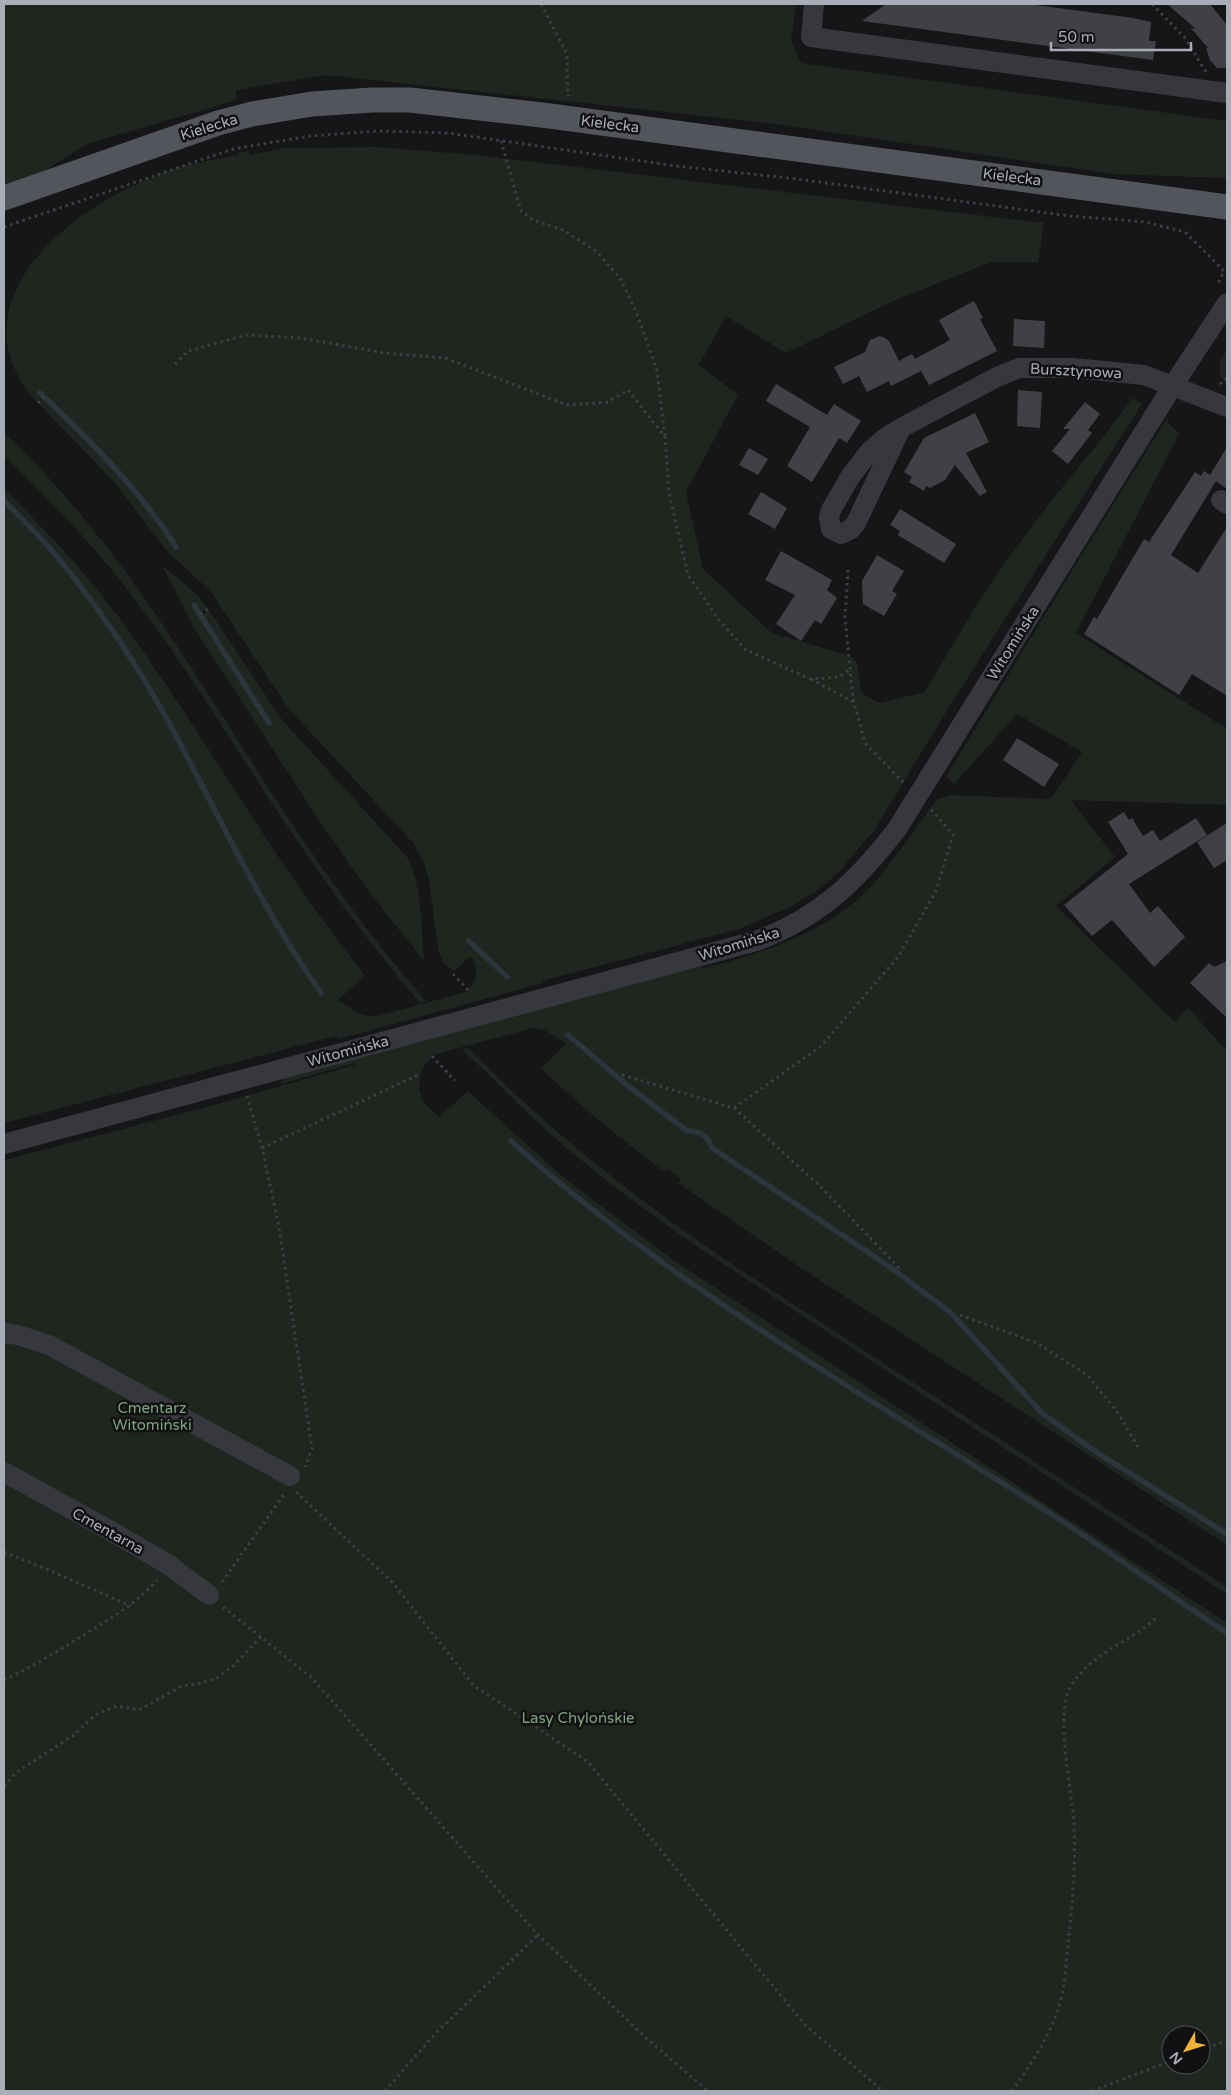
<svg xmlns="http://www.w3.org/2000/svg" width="1231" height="2095" font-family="'Varela Round',sans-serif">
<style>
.built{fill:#222225}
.green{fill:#1e261f;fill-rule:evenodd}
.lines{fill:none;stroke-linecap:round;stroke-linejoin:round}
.stream{stroke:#2c353c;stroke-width:5.5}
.building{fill:#404145}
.path{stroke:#3d3f44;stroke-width:3;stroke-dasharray:2.5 4;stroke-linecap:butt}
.minor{stroke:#37383d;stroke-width:20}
.major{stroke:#53555c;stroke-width:25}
.labels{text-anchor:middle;stroke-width:5;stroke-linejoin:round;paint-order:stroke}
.street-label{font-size:15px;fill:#a8adb8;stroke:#111113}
.park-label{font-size:15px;fill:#7fa381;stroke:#111113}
</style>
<rect width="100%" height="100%" fill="#161618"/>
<path class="built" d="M1227,347V386L1220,375V362Z"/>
<g class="green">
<path d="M4,4H796L791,41L801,63L1227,121V178L1112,174L776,124L326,75L236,90L237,100L87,144L41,173L4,204Z"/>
<path d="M376,147L476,155L1044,223L1038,262H991L895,300L786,353L726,316L699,365L738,395L686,492L703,569L772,633L847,655L857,662L862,694L880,703L925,692C952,646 978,600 1009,557C1048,502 1093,452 1133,398L1142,404L951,704L875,829L837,874L821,888L792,906L739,929L542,981L544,983L339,1039L336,1036L4,1123V489C44,529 84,570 118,616C204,733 273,862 365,975L338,1000C351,1008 361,1018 378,1016L466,992C478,982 479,969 471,956L454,971L444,964L438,949L429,881L424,863L413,843L289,709L210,591L167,551L114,482L39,404L43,397L37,402C21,386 10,364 7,342C0,263 87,205 150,178C178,165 208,161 238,155V153L249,151L250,155L285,148Z"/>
<path d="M1166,420L1179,434L1076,633L1227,729V805L1071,800L1115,857L1056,906L1175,1022L1188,1008L1227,1051V1545L798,1266L678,1183L681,1179L667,1169L664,1172L598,1120L541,1069L566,1043L546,1031L533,1028L433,1055L423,1068L420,1076L419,1089L424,1103L439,1117L468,1091L518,1137L569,1182L673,1260L1227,1623V2091H4V1160L218,1104L357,1064L355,1063L281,1084L285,1078L701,966L702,969C759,953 814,938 859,898C887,873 914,829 937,799L953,795L1051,799L1082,752L1017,714L954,784L946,777L1082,554ZM1171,2035H1201V2065H1171Z"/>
<path d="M4,433C116,537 191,669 273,795C320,867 370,937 426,1001L420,1003C365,939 316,870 269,799C223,728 179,656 127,589C90,541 47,498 4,455Z"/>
<path d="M162,565L196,594L208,608L200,613V615L209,610L282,720L407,857C423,888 421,927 424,961L373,897L324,828L194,628Z"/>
<path d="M468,1048C549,1131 640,1202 736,1267L1227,1587V1594L687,1240L620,1191L570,1151L538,1123L462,1049Z"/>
</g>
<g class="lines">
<g class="stream">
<path d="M40,393C87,437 142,492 176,547"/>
<path d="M4,501C21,518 38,534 54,553C100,608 140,669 174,732C221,820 263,911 321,993"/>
<path d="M194,605L269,723"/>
<path d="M469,941L507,977"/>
<path d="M568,1035L627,1085L687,1131C699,1130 708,1136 712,1148L890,1267L951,1313L1043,1414L1099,1454L1227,1534"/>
<path d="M511,1141C676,1290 871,1398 1057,1518C1115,1555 1170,1596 1227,1633"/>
</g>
</g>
<g class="building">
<path d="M886,4H1028L1133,18L1151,22L1149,41H1156L1153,60L862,21Z"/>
<path d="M1167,4H1210L1227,25V68H1217L1210,60L1206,48H1208L1191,28L1196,29Z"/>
<path d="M974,301L983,318L980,319L997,351L929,385L921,371L891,386L889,381L867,392L859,376L843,384L834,367L865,352L870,340L880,336L885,338L889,341L899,361L912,354L915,359L950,340L939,320Z"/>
<path d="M1014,319L1045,321L1044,348L1013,346Z"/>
<path d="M776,384L827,415L834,404L861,421L847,443L839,438L812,482L787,466L810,427L766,401Z"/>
<path d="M1018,390L1042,392L1040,428L1017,426Z"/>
<path d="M1085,402L1100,414L1088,430L1092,433L1068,464L1052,451L1070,429H1063Z"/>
<path d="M975,413L989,442L966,453L987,492L980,496L955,465L945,480L930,488L926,486L924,491L909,482L912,477L904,472L924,438Z"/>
<path d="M1227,447V489L1216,481L1171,555L1198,573L1227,527V696L1192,674L1179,695L1084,634L1094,617L1097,619L1144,539L1149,542L1195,472L1201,476L1204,471L1210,475Z"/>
<path d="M749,448L768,459L758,475L739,465Z"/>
<path d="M761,492L787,508L775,529L748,514Z"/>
<path d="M900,509L956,544L944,563L898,535L900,531L890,525Z"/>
<path d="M781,551L832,580L827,590L837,598L821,624L815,620L801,641L776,624L795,595L765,580Z"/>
<path d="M877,555L904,571L892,591L897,594L884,616L863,604L862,581Z"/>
<path d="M1017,738L1059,764L1044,787L1003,760Z"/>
<path d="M1124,812L1129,820L1132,818L1143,836L1153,830L1160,841L1196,818L1207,835L1129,884L1150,913L1158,906L1185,937L1154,967L1112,920L1092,936L1064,905L1128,854L1108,822Z"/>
<path d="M1227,823V860L1214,868L1197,842Z"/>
<path d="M1227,961V1018L1190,983L1209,963L1214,967Z"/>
</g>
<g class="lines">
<g class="path">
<path d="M541,4L567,54L568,96"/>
<path d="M1152,4L1185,38L1206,72"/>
<path d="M501,141L521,211L533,220L563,230L596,251L620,278L637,314L657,371L665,436"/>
<path d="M4,227L233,149L310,136L378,131L448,133L676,166L789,178L1070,216L1145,222L1185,232L1224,271L1217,286"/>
<path d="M175,364L188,351L246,335L300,338L385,353L445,358L567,405L608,402L628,390L665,437L669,493L688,575L719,620L746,650L810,679L839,677L849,670"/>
<path d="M1220,384L1227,378"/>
<path d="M38,403L43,397"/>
<path d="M848,570L845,617L853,699L865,743L905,784"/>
<path d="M200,614L208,609"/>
<path d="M811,679L853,702"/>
<path d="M453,974L468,990"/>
<path d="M583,1048L585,1045"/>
<path d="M432,1056L455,1081"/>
<path d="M622,1075L734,1108L820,1047L898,957L936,891L953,835L931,809"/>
<path d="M247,1096L262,1148L279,1227L312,1449L305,1467"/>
<path d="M734,1108L819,1185L902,1271"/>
<path d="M262,1148L420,1074"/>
<path d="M960,1315L1037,1343L1087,1375L1116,1410L1140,1450"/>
<path d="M296,1492L393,1583L473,1685L588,1762L805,2025L883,2091"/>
<path d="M4,1552L49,1570L131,1606"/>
<path d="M222,1582L285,1493"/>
<path d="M223,1607L312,1678L538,1935L645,2037L708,2091"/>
<path d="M4,1680C33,1666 60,1650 87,1633C113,1617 137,1603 157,1580"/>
<path d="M4,1786L17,1772L74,1735L95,1715L117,1706L139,1710L182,1686L198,1684L217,1678L234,1665L261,1637"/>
<path d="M1201,2050L1227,2041"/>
<path d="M385,2091L435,2034L538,1935"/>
<path d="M1012,2091C1032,2063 1055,2029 1062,1994C1065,1981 1066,1966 1067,1953C1072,1910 1076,1867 1074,1824C1072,1791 1054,1712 1071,1686C1093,1651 1128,1644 1156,1618"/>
<path d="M1092,2091L1171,2061"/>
</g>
<g class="minor">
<path d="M814,4L811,37L1227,93"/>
<path d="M901,428L856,523L851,529L841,534L831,529L829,517L831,510L850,477L869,452L885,438L901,428L997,377L1019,368H1073L1144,375L1227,407"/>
<path d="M1221,500L1227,504"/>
<path d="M4,1144L756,941C819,918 857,881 897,829L1172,387L1227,303"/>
<path d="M4,1333L18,1335L49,1345L290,1476"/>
<path d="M4,1472L111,1531L169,1565L209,1595"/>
</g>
<path class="major" d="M4,198L218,123L252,114L312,104L372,100H410L550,116L1227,207"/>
</g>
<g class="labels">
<g class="street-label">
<text transform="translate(610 124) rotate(7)" y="5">Kielecka</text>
<text transform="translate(209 127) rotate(-17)" y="5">Kielecka</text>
<text transform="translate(1012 177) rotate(7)" y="5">Kielecka</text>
<text transform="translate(1076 371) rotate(3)" y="5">Bursztynowa</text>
<text transform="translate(1013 643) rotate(-58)" y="5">Witomińska</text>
<text transform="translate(739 944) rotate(-17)" y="5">Witomińska</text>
<text transform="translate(348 1051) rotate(-15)" y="5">Witomińska</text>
<text transform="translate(108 1531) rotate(29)" y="5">Cmentarna</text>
</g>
<g class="park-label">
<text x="152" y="1413">Cmentarz<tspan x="152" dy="17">Witomiński</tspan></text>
<text x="578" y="1723">Lasy Chylońskie</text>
</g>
</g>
<rect width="1231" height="2095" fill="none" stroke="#a8adb8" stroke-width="10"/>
<g transform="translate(1186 2050) rotate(231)"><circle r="24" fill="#111113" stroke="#4d4f55"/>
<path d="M0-4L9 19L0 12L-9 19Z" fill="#f2b134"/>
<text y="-8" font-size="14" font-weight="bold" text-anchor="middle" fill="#a8adb8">N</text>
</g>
<path d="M1051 42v8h140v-8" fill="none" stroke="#a8adb8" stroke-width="2.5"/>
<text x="1058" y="42" font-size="15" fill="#a8adb8" stroke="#111113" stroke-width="4" paint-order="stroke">50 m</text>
</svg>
